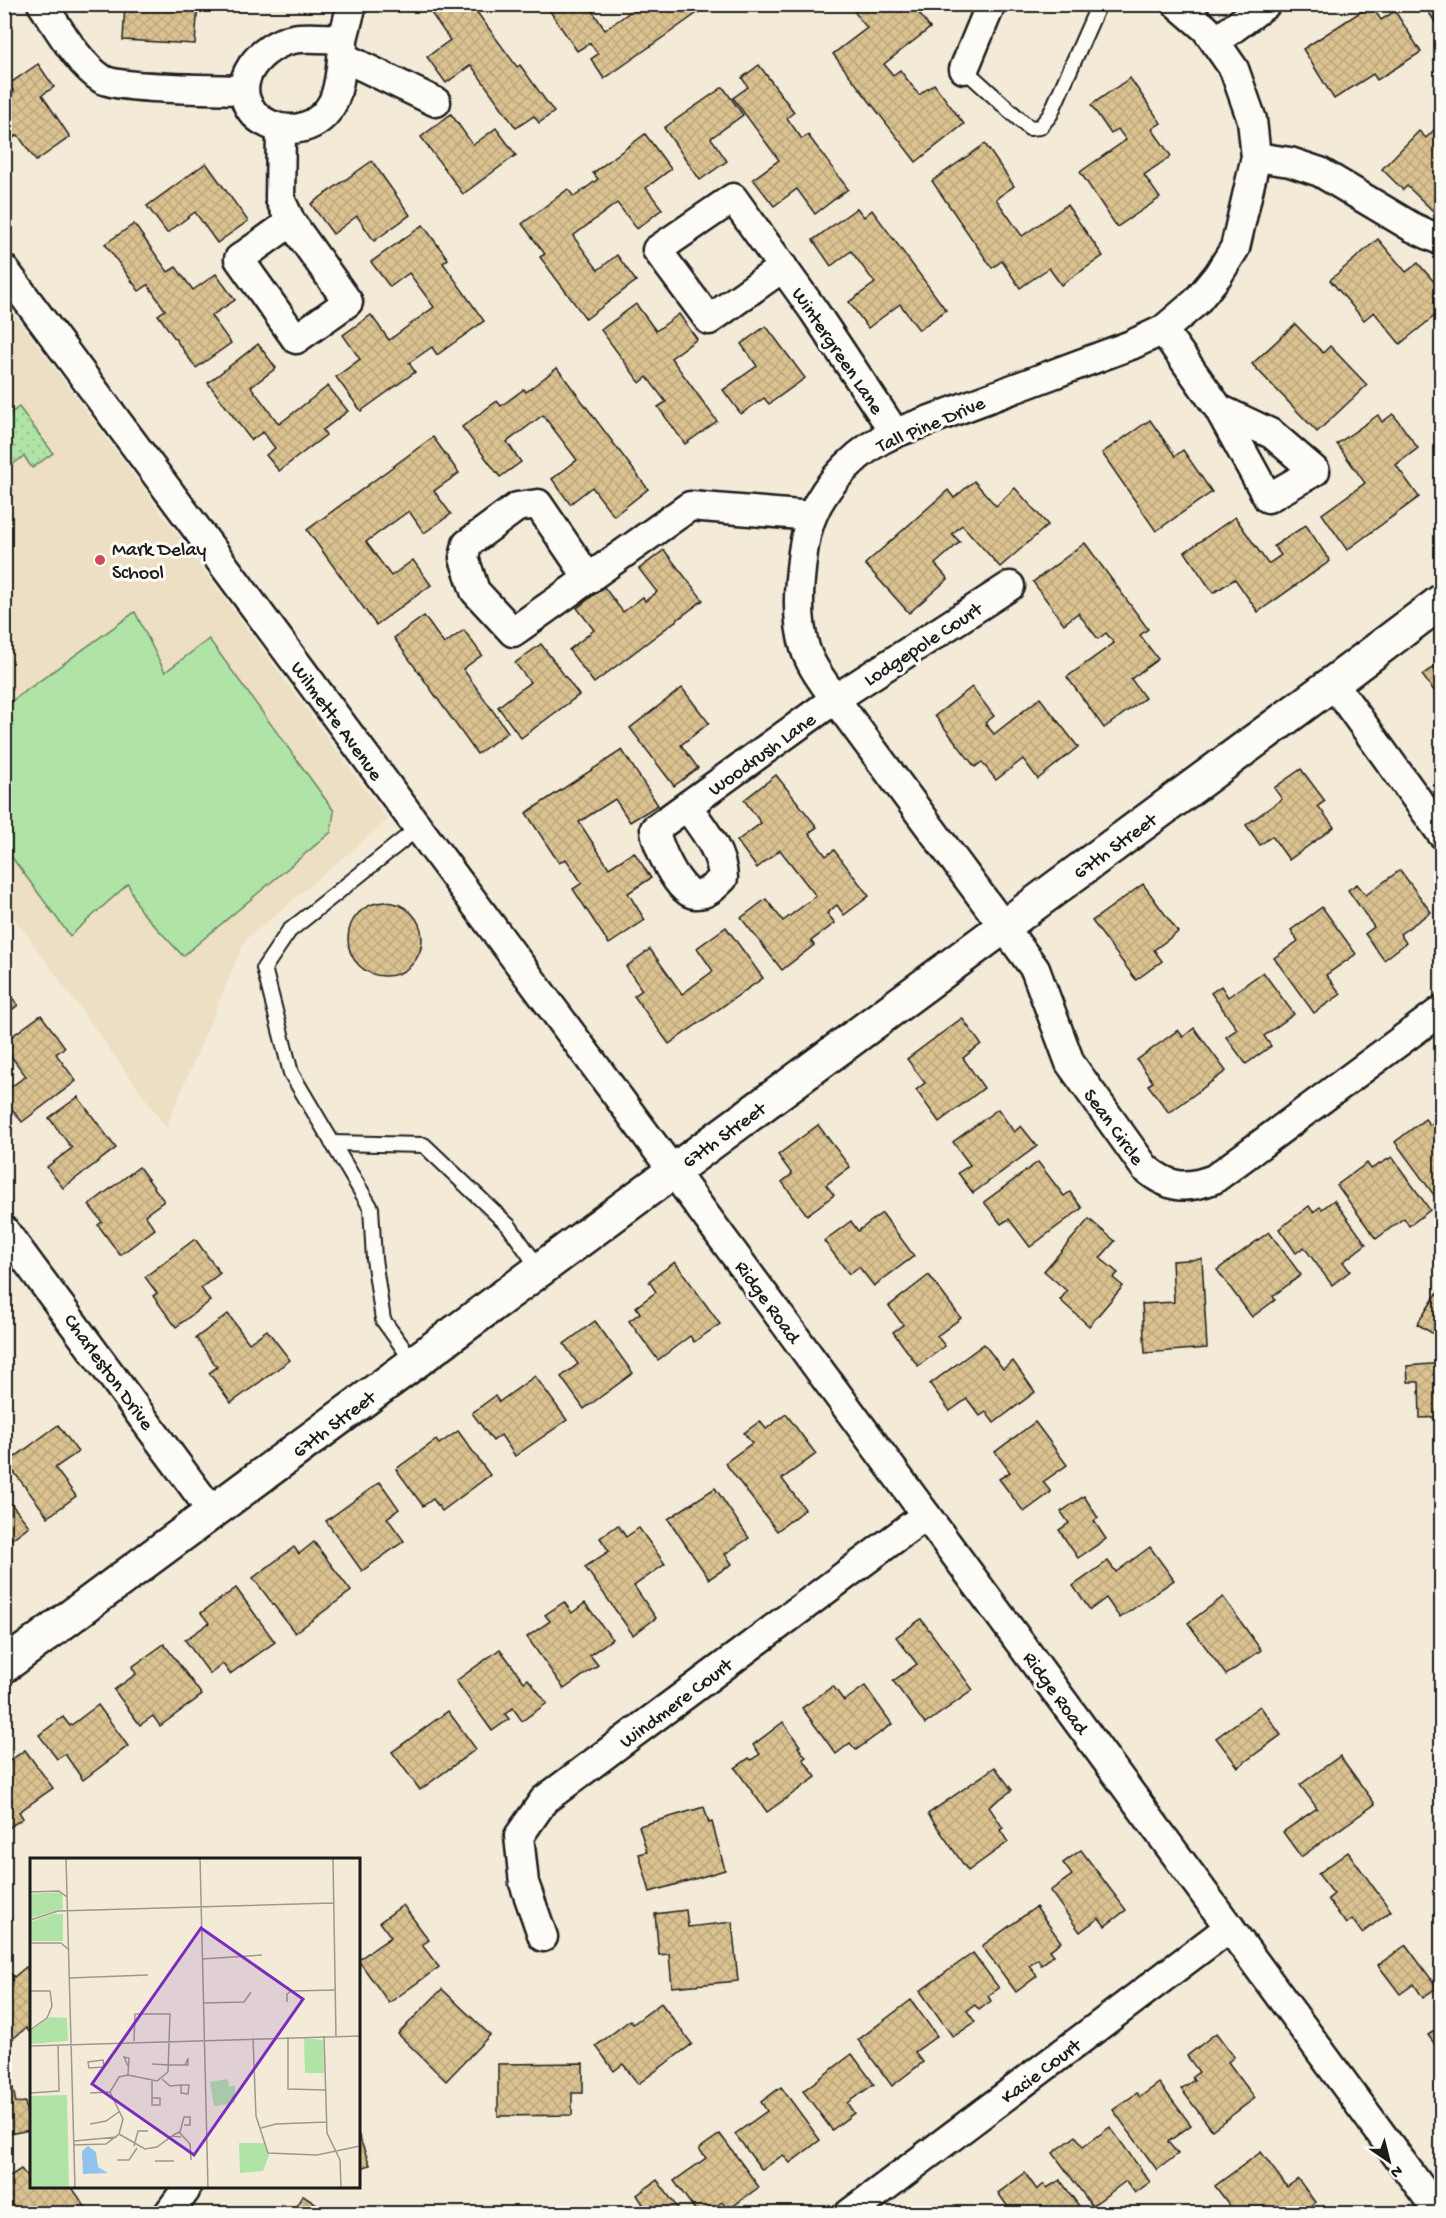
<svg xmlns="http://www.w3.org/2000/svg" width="1446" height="2218" font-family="'Gochi Hand',sans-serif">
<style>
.built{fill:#ecdfc3}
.grass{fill:url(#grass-dots);stroke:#668061;stroke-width:1.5}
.pitch{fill:#afe4a6;stroke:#668061;stroke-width:1.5}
.building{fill:url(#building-cross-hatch);stroke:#1c1c1c;stroke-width:1.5}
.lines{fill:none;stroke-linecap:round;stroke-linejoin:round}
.service-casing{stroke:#1c1c1c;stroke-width:18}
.minor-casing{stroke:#1c1c1c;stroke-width:33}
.tertiary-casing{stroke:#1c1c1c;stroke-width:38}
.service{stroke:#fdfcf7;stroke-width:14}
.minor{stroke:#fdfcf7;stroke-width:28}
.tertiary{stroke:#fdfcf7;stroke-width:33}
.poi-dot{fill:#d1495b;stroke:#fdfcf7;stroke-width:2}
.labels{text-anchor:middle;stroke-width:6;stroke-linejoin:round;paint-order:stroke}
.street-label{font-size:20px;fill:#1c1c1c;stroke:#fdfcf7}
.poi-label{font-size:20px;fill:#1c1c1c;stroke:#fdfcf7;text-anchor:start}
.inset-road{fill:none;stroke:#9d988d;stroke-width:1.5}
.view{fill:#7b2cbf;fill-opacity:0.15;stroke:#7b2cbf;stroke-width:3}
.inset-edge{fill:none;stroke:#1c1c1c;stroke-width:3}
</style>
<defs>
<pattern id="grass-dots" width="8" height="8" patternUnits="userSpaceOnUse" patternTransform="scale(1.5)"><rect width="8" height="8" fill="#afe4a6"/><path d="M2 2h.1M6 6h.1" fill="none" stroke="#96c38e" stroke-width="1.8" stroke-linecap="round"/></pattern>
<pattern id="building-cross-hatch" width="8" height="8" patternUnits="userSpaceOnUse" patternTransform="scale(1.5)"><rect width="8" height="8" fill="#dbc291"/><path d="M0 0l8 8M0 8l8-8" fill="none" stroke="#bba67c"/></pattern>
</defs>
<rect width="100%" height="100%" fill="#f3ebd8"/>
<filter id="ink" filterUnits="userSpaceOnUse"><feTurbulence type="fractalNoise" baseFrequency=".0167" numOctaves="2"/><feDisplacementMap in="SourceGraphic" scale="12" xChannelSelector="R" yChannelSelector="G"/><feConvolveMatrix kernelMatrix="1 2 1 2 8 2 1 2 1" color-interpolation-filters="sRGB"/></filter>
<g filter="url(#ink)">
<path class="built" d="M4,300L388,820L245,940L166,1127L5,905Z"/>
<path class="grass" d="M19,407L53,453L32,468L24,456L5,470V417Z"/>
<path class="pitch" d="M135,612L165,672L209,639L334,811L331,832L183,956L140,910L128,884L70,936L5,848V706Z"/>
<g class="building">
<path d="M125,4H198L195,44L123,40Z"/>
<path d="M442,4H471L517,67L520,65L554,112L539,123L534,116L516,128L471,65L446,83L427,57L450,40L431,13Z"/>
<path d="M545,4H588L605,30L641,4H710L604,79L591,59L598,54L590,43L577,51Z"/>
<path d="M861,4H912L930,28L884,64L893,75L900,70L919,95L934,84L964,124L916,162L833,54L867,28L853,10Z"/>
<path d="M1423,4H1442V32Z"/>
<path d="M1371,5L1381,20L1395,11L1421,52L1377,80L1373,74L1334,99L1303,49Z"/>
<path d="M38,64L54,87L42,95L70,137L36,161L18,135L8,141L4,136V98L14,92L9,84Z"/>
<path d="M759,65L794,112L787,118L802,139L808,135L848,189L815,214L797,189L774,206L753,179L779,160L733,98L748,87L742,78Z"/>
<path d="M1130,78L1161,123L1152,129L1171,156L1144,175L1160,198L1117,227L1080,172L1126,140L1118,129L1111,134L1091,105Z"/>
<path d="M723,87L743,115L711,138L727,161L700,180L664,128Z"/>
<path d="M451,114L473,145L496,128L516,155L463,194L421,137Z"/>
<path d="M1442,122V200L1432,210L1407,186L1403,190L1382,169L1419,131L1426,138Z"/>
<path d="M645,134L671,169L646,188L662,209L637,229L617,203L573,236L598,270L617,255L636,281L586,319L540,257L545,254L522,224L568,189L574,197L598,179L593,173Z"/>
<path d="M985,144L1014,186L996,199L1022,236L1067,205L1103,256L1061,285L1049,268L1020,288L1002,261L992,268L932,181Z"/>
<path d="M372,161L410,215L374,241L357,216L333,234L311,204Z"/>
<path d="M206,163L248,221L217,243L195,212L167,233L147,206Z"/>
<path d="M857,208L864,217L872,210L946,310L919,330L900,304L868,328L849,302L875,283L851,251L831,266L813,240Z"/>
<path d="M134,224L168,272L176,267L193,290L216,274L235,300L211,316L231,343L196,368L158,315L165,310L148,285L139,291L105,244Z"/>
<path d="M423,225L448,259L443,263L484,321L437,355L432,347L409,363L415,372L361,411L336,377L360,359L343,335L371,315L389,340L434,307L409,273L390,287L371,262Z"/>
<path d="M1378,239L1406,272L1418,263L1442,291V310L1400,344L1374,312L1364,320L1330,280Z"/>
<path d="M636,304L656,331L679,314L697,339L671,358L717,421L685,444L658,407L666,402L647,377L640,383L601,330Z"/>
<path d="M1295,324L1323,353L1330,346L1367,385L1317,432L1252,364Z"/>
<path d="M766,326L805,378L769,404L764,398L741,414L723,390L757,366L741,344Z"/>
<path d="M258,344L276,368L251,387L279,424L328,386L348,411L323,430L326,435L279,471L266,455L275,448L263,432L251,440L208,383Z"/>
<path d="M557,368L648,489L614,516L592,487L570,504L552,479L577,460L543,415L507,442L521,462L500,477L462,427L497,401L501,406L524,389L526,392Z"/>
<path d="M1393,414L1418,448L1396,465L1419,497L1347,550L1322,514L1365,483L1337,444L1378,415L1382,422Z"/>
<path d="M1150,420L1175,456L1183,450L1212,492L1156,531L1102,453Z"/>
<path d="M433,437L459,473L434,491L451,514L424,533L409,511L366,542L391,576L413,560L431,585L376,625L307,530Z"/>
<path d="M974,481L996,506L1015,488L1048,525L1000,567L962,525L952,534L960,542L935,564L948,579L909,613L865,564L948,490L954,498Z"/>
<path d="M1235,517L1268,564L1281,555L1274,546L1306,525L1330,561L1258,612L1235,579L1213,593L1185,552Z"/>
<path d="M1085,543L1148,629L1140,635L1158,659L1131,679L1145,698L1104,728L1067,677L1114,643L1106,633L1098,639L1078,613L1064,624L1033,582Z"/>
<path d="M664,550L703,600L594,683L569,650L594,630L577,608L604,587L623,612L643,597L645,601L657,592L639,569Z"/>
<path d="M424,616L444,644L464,630L482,655L463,669L508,732L477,754L394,638Z"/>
<path d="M541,644L579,695L521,738L498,707L530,682L515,663Z"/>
<path d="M1442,661V701L1422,675Z"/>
<path d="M972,687L994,716L985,723L994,734L1040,698L1078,747L1038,779L1023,759L996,780L982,762L975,767L935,716Z"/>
<path d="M682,688L709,723L681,745L698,768L674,786L630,728Z"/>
<path d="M622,750L658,805L630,822L615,799L579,822L609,868L634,852L651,878L628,893L645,920L609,944L573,889L582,883L566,859L559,863L526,813Z"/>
<path d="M1301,769L1325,801L1318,806L1334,827L1289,860L1272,836L1260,845L1246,825L1282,799L1274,788Z"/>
<path d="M776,775L817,827L809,833L826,856L834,850L869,896L844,915L837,905L827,913L835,923L811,941L814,945L782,970L741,918L766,899L783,921L816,896L780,850L757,868L737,841L761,823L744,800Z"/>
<path d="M1400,870L1431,912L1400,934L1406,943L1384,960L1365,934L1374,927L1348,890L1357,884L1366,895Z"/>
<path d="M1143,884L1178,932L1154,950L1162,961L1136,980L1092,921Z"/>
<circle cx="385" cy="939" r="37"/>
<path d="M1322,907L1356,954L1326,975L1341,994L1314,1013L1274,958L1298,941L1291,930Z"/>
<path d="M726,927L763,978L669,1044L634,996L642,990L626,967L650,949L682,994L713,971L697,948Z"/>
<path d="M1263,972L1294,1014L1264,1036L1271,1046L1246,1064L1226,1037L1237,1029L1211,993L1221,986L1228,997Z"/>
<path d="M4,987L18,1005L4,1016Z"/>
<path d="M41,1015L65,1047L56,1054L76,1081L22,1122L4,1099V1092L26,1076L4,1047V1042Z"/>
<path d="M962,1018L981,1044L963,1058L984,1088L939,1122L916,1090L925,1083L907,1059Z"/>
<path d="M1194,1028L1226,1071L1169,1113L1148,1085L1153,1082L1137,1060L1178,1030L1183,1037Z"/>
<path d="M78,1097L116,1148L63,1188L47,1167L72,1148L49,1118Z"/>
<path d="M998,1109L1014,1132L1021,1126L1037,1146L973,1193L958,1173L970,1165L953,1142Z"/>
<path d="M1425,1119L1430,1125L1437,1120L1439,1122L1442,1120V1189L1434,1195L1395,1142Z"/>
<path d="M818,1125L850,1167L826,1185L834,1195L807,1215L782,1182L792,1174L778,1155Z"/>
<path d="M1392,1157L1430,1210L1409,1226L1404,1218L1376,1239L1337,1185L1367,1163L1371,1169Z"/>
<path d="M1038,1162L1064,1196L1070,1192L1082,1208L1030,1247L1009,1219L1001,1224L984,1202Z"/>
<path d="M139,1167L164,1201L145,1215L155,1229L120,1255L98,1225L102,1222L89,1205Z"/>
<path d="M1334,1200L1366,1244L1343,1262L1350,1271L1332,1285L1304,1247L1296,1253L1279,1229L1309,1206L1313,1212L1320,1207L1322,1209Z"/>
<path d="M882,1213L914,1256L874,1286L859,1267L849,1274L824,1241L851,1221L858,1231Z"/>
<path d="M1089,1219L1115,1241L1100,1258L1118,1273L1113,1278L1123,1286L1089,1326L1060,1300L1067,1291L1044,1271Z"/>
<path d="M1269,1232L1301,1275L1273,1296L1275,1300L1252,1317L1217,1270Z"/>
<path d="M195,1239L220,1273L201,1288L210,1301L176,1327L153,1296L157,1293L145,1277Z"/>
<path d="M1202,1259L1207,1348L1145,1353L1142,1304L1174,1302L1172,1261Z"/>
<path d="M675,1262L720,1324L694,1342L690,1336L658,1360L629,1321L640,1313L636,1307L656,1292L649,1281Z"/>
<path d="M929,1275L961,1318L937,1336L945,1346L918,1366L893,1332L903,1325L889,1306Z"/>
<path d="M1442,1286V1339L1417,1324Z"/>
<path d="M228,1314L249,1343L267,1330L290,1360L231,1403L209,1373L217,1367L196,1338Z"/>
<path d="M595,1321L633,1373L584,1409L561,1377L578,1364L564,1344Z"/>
<path d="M984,1344L1003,1369L1013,1361L1035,1392L994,1423L986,1412L980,1416L967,1399L950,1411L930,1384Z"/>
<path d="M1442,1363V1417L1420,1418L1419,1382H1408L1407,1366Z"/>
<path d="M535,1376L567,1420L515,1456L501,1435L493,1441L472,1413L495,1396L499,1402Z"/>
<path d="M786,1414L816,1454L782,1479L805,1509L777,1531L725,1463L752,1443L744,1433L760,1421L766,1429Z"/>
<path d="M1035,1422L1067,1465L1043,1482L1051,1492L1024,1512L999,1479L1010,1472L995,1452Z"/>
<path d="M58,1425L78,1452L55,1468L76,1496L48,1517L7,1463Z"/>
<path d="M458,1431L490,1475L442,1511L433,1499L423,1506L396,1469L436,1440L439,1444Z"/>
<path d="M380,1482L399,1509L387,1518L404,1541L362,1571L326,1521Z"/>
<path d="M715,1488L749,1538L725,1554L732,1564L709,1579L668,1519Z"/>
<path d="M4,1495L29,1526L5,1544H4Z"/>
<path d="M1084,1496L1098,1518L1094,1521L1106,1539L1078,1558L1059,1530L1069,1523L1061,1512Z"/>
<path d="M618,1525L626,1537L639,1528L665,1564L634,1586L656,1618L633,1635L585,1567L609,1551L600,1538Z"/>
<path d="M314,1542L351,1591L295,1633L253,1578L294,1547L299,1554Z"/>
<path d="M1150,1547L1174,1580L1120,1618L1106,1598L1090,1610L1073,1586L1108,1561L1116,1572Z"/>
<path d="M236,1588L275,1642L230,1674L223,1664L210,1674L185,1640L209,1623L201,1613Z"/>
<path d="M1223,1597L1261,1650L1226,1675L1188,1623Z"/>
<path d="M564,1602L572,1613L585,1603L612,1639L590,1655L598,1665L564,1689L527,1637L550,1621L545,1615Z"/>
<path d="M921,1619L973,1690L925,1724L893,1681L917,1664L896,1637Z"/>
<path d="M164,1644L202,1695L160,1726L153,1716L140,1725L114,1690L136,1674L132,1667Z"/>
<path d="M500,1649L524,1682L528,1679L547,1703L522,1721L513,1708L505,1714L509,1719L492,1731L456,1681Z"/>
<path d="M833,1686L844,1701L865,1686L892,1724L856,1750L850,1743L836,1754L802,1708Z"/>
<path d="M98,1705L128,1746L83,1780L65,1754L57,1759L39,1735L63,1717L70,1726Z"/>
<path d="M1260,1706L1281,1735L1238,1767L1216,1738Z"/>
<path d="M448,1711L476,1749L420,1790L392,1752Z"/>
<path d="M783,1722L800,1746L798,1747L806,1757L803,1759L816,1777L767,1812L735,1768L749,1758L751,1760L760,1754L753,1745Z"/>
<path d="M25,1750L53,1788L19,1812L23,1818L4,1831V1765Z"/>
<path d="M1340,1756L1375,1804L1301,1857L1283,1832L1317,1808L1300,1785Z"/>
<path d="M995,1767L1012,1790L989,1807L1003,1828L1000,1830L1008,1842L968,1871L928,1814Z"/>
<path d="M704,1807L709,1823L712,1822L725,1870L650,1892L639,1854L647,1852L639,1826Z"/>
<path d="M1081,1850L1126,1910L1105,1926L1099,1918L1080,1932L1050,1891L1072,1875L1063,1863Z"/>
<path d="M1348,1852L1391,1911L1362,1933L1352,1919L1346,1924L1328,1899L1334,1894L1318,1874Z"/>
<path d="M403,1905L429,1940L422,1945L439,1967L389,2003L358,1960L391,1937L380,1922Z"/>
<path d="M1036,1907L1061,1942L1050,1950L1054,1955L1041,1965L1038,1959L1029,1965L1037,1976L1016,1992L982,1946Z"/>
<path d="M686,1910L688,1927L732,1922L738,1981L672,1987L669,1954L659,1955L655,1914Z"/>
<path d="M1406,1945L1437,1987L1423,1998L1414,1984L1400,1994L1378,1965Z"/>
<path d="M973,1953L999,1988L988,1996L991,2001L979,2010L975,2005L967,2011L975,2022L953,2037L920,1991Z"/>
<path d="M26,1967L32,1974V2035L26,2028L4,2046V1969L6,1968L14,1977Z"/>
<path d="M442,1989L490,2035L446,2081L398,2034Z"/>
<path d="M911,2000L937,2036L915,2052L923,2062L892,2086L858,2040Z"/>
<path d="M661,2003L692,2044L638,2084L623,2064L614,2071L596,2046L630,2020L633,2024Z"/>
<path d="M1442,2026V2054L1428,2035Z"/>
<path d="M1216,2033L1234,2057L1228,2062L1255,2098L1212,2130L1181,2089L1194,2080L1192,2077L1199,2072L1187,2056Z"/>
<path d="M852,2054L874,2084L847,2103L854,2113L832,2130L803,2091Z"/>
<path d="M583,2063V2093H572V2115L498,2116V2064Z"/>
<path d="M4,2065H8L16,2103L25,2102L30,2130L4,2135Z"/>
<path d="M1159,2083L1191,2125L1168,2142L1178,2154L1157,2170L1113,2110L1137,2093L1140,2097Z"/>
<path d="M781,2087L820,2140L790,2163L783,2155L762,2170L735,2134L767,2111L761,2102Z"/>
<path d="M1110,2127L1150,2182L1135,2193L1126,2181L1092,2206L1053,2153L1076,2136L1083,2147Z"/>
<path d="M358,2134L370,2165L358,2169Z"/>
<path d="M720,2134L759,2187L728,2210L722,2202L706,2214H698L674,2181L706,2158L699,2149Z"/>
<path d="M1261,2152L1287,2187L1298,2179L1315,2202L1300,2214H1236L1215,2186Z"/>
<path d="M21,2169L29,2179L32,2177V2186H71L86,2208L78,2214H4V2180Z"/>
<path d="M1025,2173L1037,2190L1044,2184L1047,2188L1060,2180L1085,2214H1013L998,2193Z"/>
<path d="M657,2180L682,2214H630L643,2204L637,2195Z"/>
<path d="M303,2195L332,2214H291Z"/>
</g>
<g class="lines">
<defs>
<g id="service">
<path d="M964,69L1029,128L1040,127L1050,115L1099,4"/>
<path d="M332,1143L424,1145L509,1226L540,1270"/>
<path d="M414,1363L383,1320L374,1259L371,1208L291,1073L264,968L289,931L418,828"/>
</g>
<g id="minor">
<path d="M42,4C58,27 78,64 102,79C118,89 218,89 243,90"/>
<path d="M1177,4L1206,29L1234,69L1252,120L1256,157L1235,248L1218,275L1196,302L1163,330L1131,345L895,433C861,447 826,482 812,516C804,536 802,558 800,579C798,602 798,626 805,648C811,667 824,683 835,699L1035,969L1070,1063L1145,1168C1169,1188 1185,1190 1214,1179L1442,1010"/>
<path d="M343,39C343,55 340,87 333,102C304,158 218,117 252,66C261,53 277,42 293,39C308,36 327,39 343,39L352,4"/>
<path d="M1216,41L1266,4"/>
<path d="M343,57L436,102"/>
<path d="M964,69L991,4"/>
<path d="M281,130L280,199L291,222L348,302L296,339L239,259L291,222"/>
<path d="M1256,157L1290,162L1320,172L1412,227L1442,241"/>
<path d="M783,267L709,320L657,250L733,198L814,311L895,433"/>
<path d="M4,269L673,1171L1440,2214"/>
<path d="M1163,330L1219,409L1268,498L1315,471L1272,434L1219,409"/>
<path d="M589,579L538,504L517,507L467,544L464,558L475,591L513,632L690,506L812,516"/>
<path d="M1333,683L1442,834"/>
<path d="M687,806C702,828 722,850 723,878C715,886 707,895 695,894C678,893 656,844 655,829L835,699L1010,586"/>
<path d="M4,1230L213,1513"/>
<path d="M543,1937L524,1883L519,1836L544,1800L926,1515"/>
<path d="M168,2214L185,2191L186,2186"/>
<path d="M849,2214L1230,1927"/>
</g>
<path id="tertiary" d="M4,1666L1333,683L1442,601"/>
</defs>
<use href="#service" class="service-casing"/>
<use href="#minor" class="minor-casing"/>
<use href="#tertiary" class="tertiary-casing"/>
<use href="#service" class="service"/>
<use href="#minor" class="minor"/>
<use href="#tertiary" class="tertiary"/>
</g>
</g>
<circle class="poi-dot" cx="100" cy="560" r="6"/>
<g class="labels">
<g class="street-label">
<text transform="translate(839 350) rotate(56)" y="7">Wintergreen Lane</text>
<text transform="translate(930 423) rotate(-23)" y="7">Tall Pine Drive</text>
<text transform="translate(922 643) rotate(-33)" y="7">Lodgepole Court</text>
<text transform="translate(338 720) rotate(54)" y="7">Wilmette Avenue</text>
<text transform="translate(761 753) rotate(-36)" y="7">Woodrush Lane</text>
<text transform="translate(1114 845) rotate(-36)" y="7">67th Street</text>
<text transform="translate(1115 1126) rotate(54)" y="7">Sean Circle</text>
<text transform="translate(723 1134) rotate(-36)" y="7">67th Street</text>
<text transform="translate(769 1301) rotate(54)" y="7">Ridge Road</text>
<text transform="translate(110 1371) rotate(54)" y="7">Charleston Drive</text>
<text transform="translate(333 1423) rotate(-37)" y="7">67th Street</text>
<text transform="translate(1057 1692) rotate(54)" y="7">Ridge Road</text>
<text transform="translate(675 1702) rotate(-37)" y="7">Windmere Court</text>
<text transform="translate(1040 2070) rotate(-37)" y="7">Kacie Court</text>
</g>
<g class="poi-label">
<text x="112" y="555">Mark Delay<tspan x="112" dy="23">School</tspan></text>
</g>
</g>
<g transform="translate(30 1858)">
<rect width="330" height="330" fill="#f3ebd8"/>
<path d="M32,34L33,51L0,60V36ZM23,56H33V83H0V64ZM20,159L37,160L38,183L0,186V173ZM274,180L293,182L294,215H275ZM209,285H234L239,297L233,313L210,315Z" fill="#afe4a6"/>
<path d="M37,237L39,330H0V238Z" fill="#afe4a6"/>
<path d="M198,221L199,228H205V245L184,248L180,224Z" fill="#afe4a6"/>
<path d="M58,288L66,294L68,309L78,315L53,316L52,293Z" fill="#92c3ee"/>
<path class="inset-road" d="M36,0L45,330M170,0L178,330M303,0L306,179M0,34L29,33L37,39M0,62L28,53L304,45M0,85H31L38,91M172,101L232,97M39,120L118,117M0,133H20L22,148L17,160L0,172M257,144V136L261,133L306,132M173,145L214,144L221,134M294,178L297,275L310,302L311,330M258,179V231L296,232M223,180L226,258L238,295L287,297L330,288M0,188L330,178M73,202L74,209L59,210L58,204ZM122,206L139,207H158V200L155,207M98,208L94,199L99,200L98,217M132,221L140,228L151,227H159L158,236L151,235V227M0,235L29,233L28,187M60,235L80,234M122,240H130V247H122V223M60,266L76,263L90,253M231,270L246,266L297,264M150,274L154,259H160V267H154M89,276L115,291L127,289L142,278L151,279M142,278L149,274L160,286L161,302M44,283L87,279M44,287L76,286L89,276L93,261L80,234L89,219L98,217L127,223L138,214L140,156H105L104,183M104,288L108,273H118M87,302H99L107,290M125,303H144M298,330L330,329"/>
<path class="view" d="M171,70L273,141L164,297L62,226Z"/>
<rect width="330" height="330" class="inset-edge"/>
</g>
<rect width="1446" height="2218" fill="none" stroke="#fdfcf7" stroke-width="24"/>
<rect x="12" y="12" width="1422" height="2194" fill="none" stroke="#1c1c1c" stroke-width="2" filter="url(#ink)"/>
<g transform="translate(1389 2161) rotate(145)" stroke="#fdfcf7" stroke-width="4.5" paint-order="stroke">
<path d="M0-4.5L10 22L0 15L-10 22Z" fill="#1c1c1c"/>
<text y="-9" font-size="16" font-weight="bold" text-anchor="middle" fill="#1c1c1c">N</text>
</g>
</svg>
